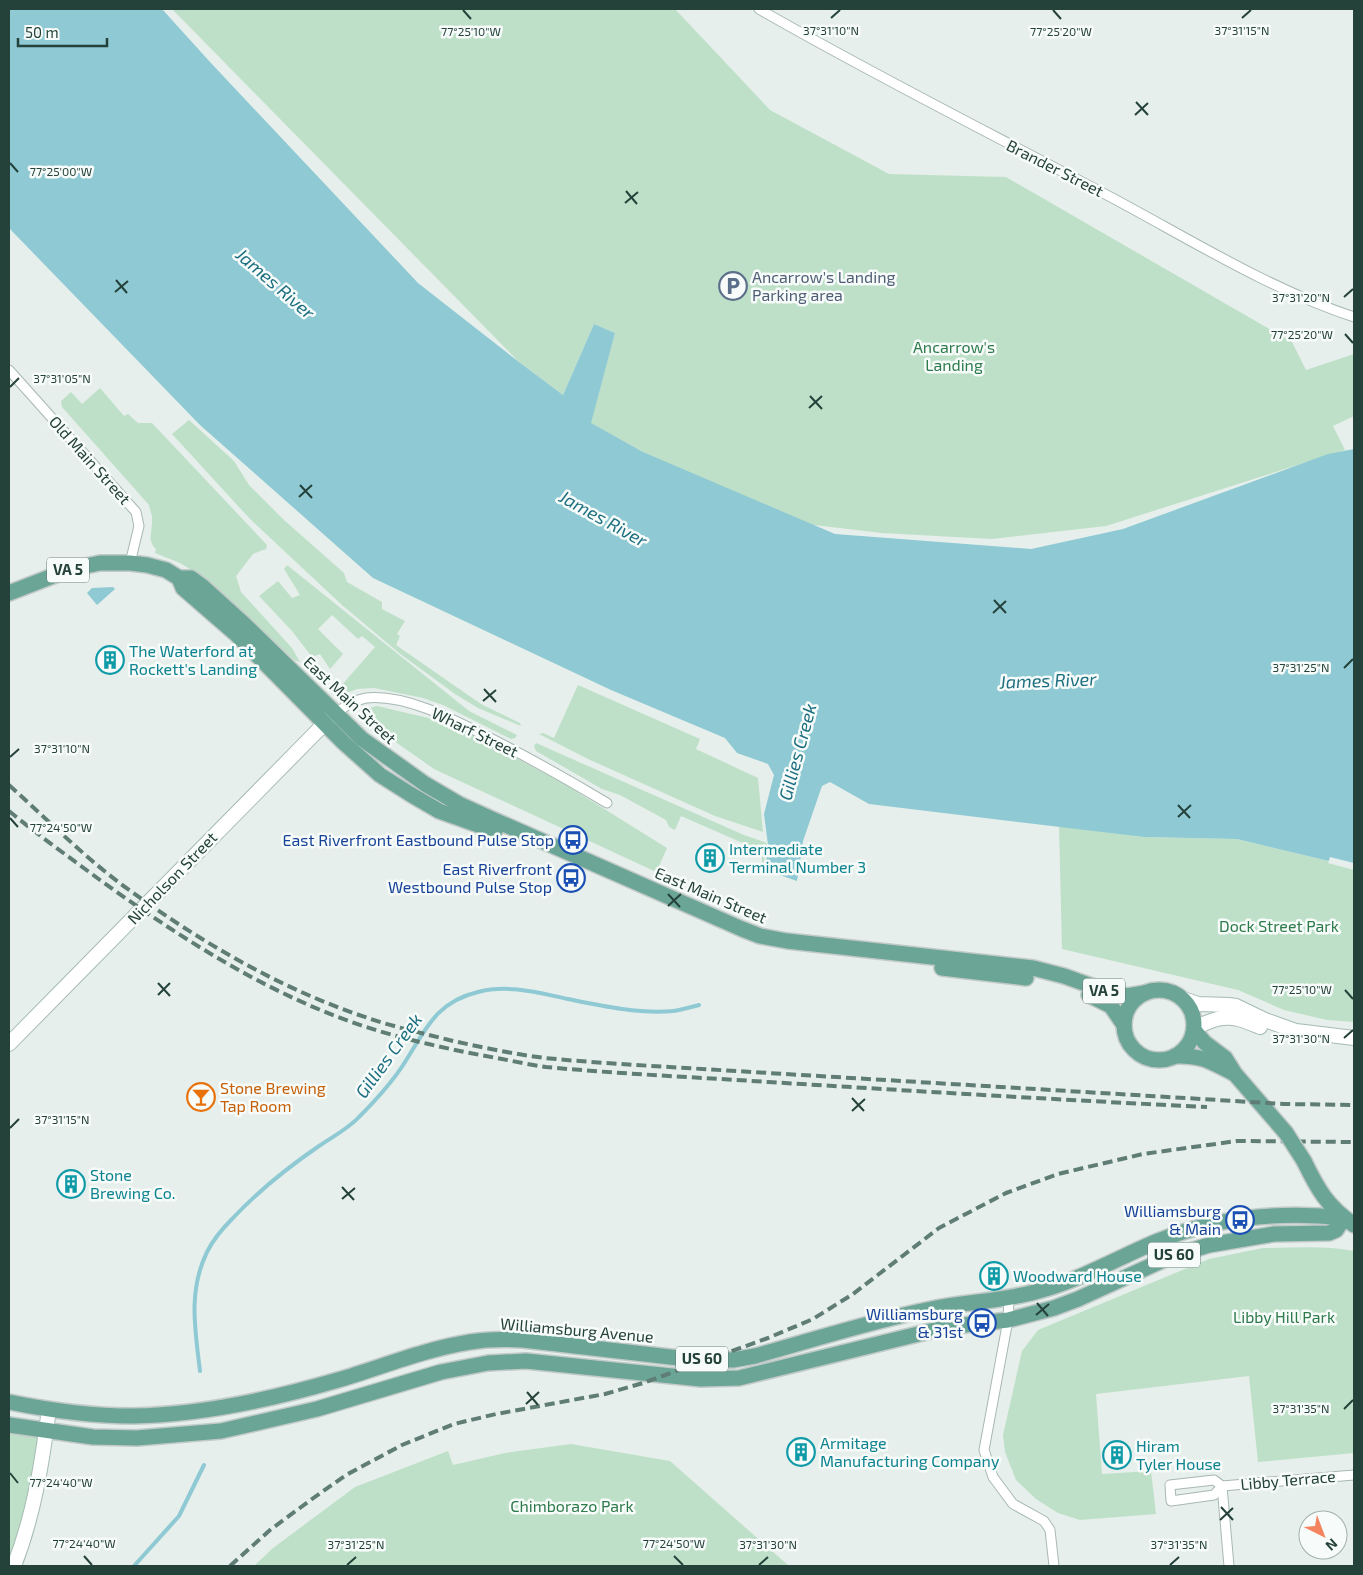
<svg xmlns="http://www.w3.org/2000/svg" width="1363" height="1575" font-family="'Exo 2',sans-serif">
<style>
.green{fill:#bfe0c8}
.water{fill:#8ec9d4}
.pier{fill:#e6efeb}
.lines{fill:none;stroke-linecap:round;stroke-linejoin:round}
.stream{stroke:#8ec9d4;stroke-width:4}
.minor-casing{stroke:#a8b8b2;stroke-width:11}
.secondary-casing{stroke:#a4bbb3;stroke-width:16}
.primary-casing{stroke:#c2cac8;stroke-width:18}
.minor{stroke:#fff;stroke-width:9}
.secondary{stroke:#fff;stroke-width:14}
.primary{stroke:#6aa596;stroke-width:15}
.rail{stroke:#5f7d75;stroke-width:4;stroke-dasharray:10 5;stroke-linecap:butt}
.primary-bridge-casing{stroke:#c2cac8;stroke-width:18;stroke-linecap:butt}
.primary-bridge{stroke:#6aa596;stroke-width:15}
.ticks{fill:none;stroke:#24423a;stroke-width:2}
.labels{text-anchor:middle;stroke-width:5;stroke-linejoin:round;paint-order:stroke}
.shield{fill:#f7fbf9;stroke:#637a73;stroke-width:1}
.shield-label{font-size:15px;font-weight:bold;fill:#24423a}
.street-label{font-size:16px;fill:#24423a;stroke:#f7fbf9}
.service-label{font-size:16px;fill:#4e5e75;stroke:#f7fbf9;text-anchor:start}
.park-label{font-size:16px;fill:#2d7a4b;stroke:#f7fbf9}
.culture-label{font-size:16px;fill:#0d838f;stroke:#f7fbf9;text-anchor:start}
.transit-label{font-size:16px;fill:#164399;stroke:#f7fbf9;text-anchor:end}
.food-label{font-size:16px;fill:#c56008;stroke:#f7fbf9;text-anchor:start}
.water-label{font-size:18px;font-style:italic;fill:#1c6f80;stroke:#f7fbf9}
.ticks-label{font-size:12px;text-anchor:middle;fill:#24423a;stroke:#f7fbf9;stroke-width:5;stroke-linejoin:round;paint-order:stroke}
</style>
<rect width="100%" height="100%" fill="#e6efeb"/>
<g class="green">
<path d="M172,9H675L770,110L889,174L1006,177L1292,342L1306,370L1354,354V416L1333,426L1345,450L1106,526L992,539L882,533L780,521L643,452L590,423L615,333L594,324L563,395L519,362Z"/>
<path d="M100,388L124,416L128,414L138,423H152L267,545L266,549L253,554L236,576L241,592L292,648L300,662L294,660L206,579L180,563L155,553L156,549C147,540 152,533 152,522C153,516 150,511 149,505L62,407L61,401L71,392L82,404Z"/>
<path d="M189,420L234,461L249,485L284,520L344,573L347,582L382,602V609L405,621L397,634L400,636L396,645L481,704L520,723L521,726L478,708L455,694L399,653L342,605L250,519L172,434Z"/>
<path d="M287,565L469,711L517,735L515,738L511,739L443,705L423,698L374,688L357,689L344,694L331,689L336,681L341,686L375,647L362,636L358,639L332,615L318,629L343,654L330,669L320,654L312,657L292,631L259,596L278,581L292,598L300,595L284,569Z"/>
<path d="M578,685L700,739L696,749L758,778L763,832L715,816L588,759L539,734L543,733L554,738Z"/>
<path d="M377,706L437,720L477,737L561,782L667,848L659,866L654,871L434,769L370,724L369,719H363C365,710 369,708 377,706Z"/>
<path d="M536,743L744,835L767,843L763,868L761,851L681,816L675,830L669,827L666,820L620,795L602,789L536,751L534,746Z"/>
<path d="M1059,826L1144,837L1237,839L1354,867V1022L1327,1020L1284,1010L1238,990L1062,949Z"/>
<path d="M1263,1248C1293,1248 1325,1245 1354,1251V1453L1258,1462L1249,1376L1096,1394L1102,1474L1151,1471L1156,1514L1080,1520L1058,1513L1036,1499L1016,1480L1005,1452L1003,1435L1022,1351L1038,1330L1209,1259Z"/>
<path d="M9,1425L46,1431L44,1451L9,1566Z"/>
<path d="M571,1444L670,1461L789,1566H254L273,1548L355,1487L448,1451L453,1465L505,1453Z"/>
</g>
<g class="water">
<path d="M9,9H162L210,62L418,283L519,362L563,395L594,324L615,333L591,423L643,452L835,534L1031,549L1123,529L1328,454L1354,449V867L1237,839L1144,837L869,804L830,782L822,786L803,841L797,881L765,870L768,845L764,814L774,775L768,764L737,753L725,738L611,690L373,578L200,425L9,228Z"/>
<path d="M113,587L115,589L97,605L87,593L92,588Z"/>
</g>
<path class="pier" d="M1330,857L1354,863V870L1328,863Z"/>
<g class="lines">
<g class="stream">
<path d="M200,1371C195,1329 188,1291 207,1252C213,1240 223,1228 232,1219C258,1191 287,1168 319,1146C332,1137 348,1129 359,1117C376,1100 392,1083 405,1062C426,1029 436,1002 478,992C509,984 539,993 568,999C602,1006 639,1014 673,1011C682,1010 691,1007 699,1005"/>
<path d="M134,1566L179,1516L204,1465"/>
</g>
<defs>
<g id="minor">
<path d="M759,9C872,74 988,132 1103,193C1185,236 1266,288 1354,317"/>
<path d="M9,370L136,512L139,526L130,563"/>
<path d="M336,713C345,706 354,700 366,698C404,694 451,718 484,735C526,756 567,779 607,803"/>
<path d="M1009,1299L1008,1320L984,1450L993,1477L1013,1504L1044,1521L1050,1530L1054,1566"/>
<path d="M1222,1486L1214,1495L1171,1501L1170,1485L1214,1480L1222,1486L1354,1475"/>
<path d="M1222,1486L1229,1566"/>
</g>
<g id="secondary">
<path d="M1183,999L1198,1004L1229,1005L1236,1006L1265,1020L1296,1031L1354,1038"/>
<path d="M1194,1028C1202,1025 1209,1021 1217,1019C1233,1015 1246,1021 1260,1027"/>
<path d="M9,1044L331,717"/>
<path d="M14,1566C34,1515 42,1463 49,1409"/>
</g>
<g id="primary">
<path d="M179,578L183,588L236,634L343,742L380,775L410,794L439,811L495,831"/>
<path d="M9,593L71,569L100,563H130L147,565L166,570L179,578H191L202,586L244,624L362,739L425,784L459,804L492,819L742,929L760,936L787,941L1033,968L1064,976L1114,994L1127,996L1145,993"/>
<path d="M942,968L1026,978"/>
<circle cx="1159" cy="1025" r="35"/>
<path d="M1089,995L1111,1006L1124,1025"/>
<path d="M1194,1030L1205,1043L1225,1058L1235,1074L1286,1133"/>
<path d="M1175,1056C1203,1055 1211,1062 1235,1074"/>
<path d="M1304,1161C1318,1190 1327,1206 1354,1225"/>
<path d="M9,1402C48,1410 93,1416 133,1416C202,1415 273,1399 338,1380C382,1367 425,1349 470,1342C487,1339 505,1339 523,1340L679,1358L733,1360L755,1356C813,1340 871,1321 931,1309C966,1302 1001,1301 1035,1292C1079,1281 1117,1258 1158,1241C1216,1217 1282,1211 1344,1218"/>
<path d="M9,1425L93,1437L137,1438L221,1431L317,1409L441,1372L488,1363L526,1361L701,1379L739,1378L947,1327L1008,1320L1054,1308L1078,1299L1170,1257L1209,1245L1274,1234L1329,1233L1336,1230L1344,1218"/>
</g>
</defs>
<use href="#minor" class="minor-casing"/>
<use href="#secondary" class="secondary-casing"/>
<use href="#primary" class="primary-casing"/>
<use href="#minor" class="minor"/>
<use href="#secondary" class="secondary"/>
<use href="#primary" class="primary"/>
<g class="rail">
<path d="M9,785C49,821 88,861 132,892C204,944 283,990 368,1018C394,1027 422,1033 449,1040C480,1047 513,1054 545,1058C575,1061 606,1063 636,1065L1284,1104L1354,1105"/>
<path d="M9,811C38,835 69,857 100,880C182,939 269,995 366,1027C410,1041 457,1051 502,1059C517,1062 532,1065 546,1067C620,1074 694,1077 768,1082C915,1091 1061,1100 1207,1107"/>
<path d="M230,1566L270,1530L312,1499L346,1475L402,1445L454,1424L496,1414L605,1394L643,1383L768,1338L813,1319L853,1294L939,1228L1006,1193L1058,1174L1143,1154L1237,1141L1354,1142"/>
</g>
<defs>
<path id="primary-bridge" d="M1286,1133L1304,1161"/>
</defs>
<use href="#primary-bridge" class="primary-bridge-casing"/>
<use href="#primary-bridge" class="primary-bridge"/>
</g>
<path class="ticks" d="M463,10L471,19M1053,10L1061,19M831,18L840,10M1242,18L1251,10M1136,102L1148,115M1135,115L1148,103M10,163L18,172M626,191L637,204M625,203L638,192M116,280L127,293M115,292L128,281M1344,297L1353,289M1345,334L1353,343M10,387L19,378M810,396L822,409M809,408L822,396M300,485L312,498M299,497L312,485M994,600L1006,613M993,613L1006,601M1344,668L1353,659M484,689L496,702M483,701L496,690M10,757L19,749M1178,805L1190,818M1178,817L1191,805M10,818L18,827M668,894L680,907M668,906L681,894M158,983L170,996M1345,990L1353,999M158,995L170,983M1344,1038L1353,1030M852,1098L864,1111M852,1111L865,1099M10,1128L19,1119M342,1187L354,1200M342,1199L355,1188M1037,1303L1048,1316M1036,1315L1049,1304M527,1392L538,1405M526,1404L539,1392M1344,1409L1353,1400M10,1473L18,1483M1221,1507L1233,1520M1220,1520L1233,1508M84,1556L92,1565M674,1556L683,1565M347,1565L356,1557M759,1565L768,1557M1170,1565L1179,1557"/>
<defs>
<symbol id="parking-ring" viewBox="-11 -11 22 22"><circle r="9.5" fill="#f7fbf9" stroke="#5c6f8a" stroke-width="1.5"/><path d="M-3.5-5.5H1a3.5 3.5 0 0 1 0 7H-1V5.5H-3.5ZM-1-3.4V-.6H.8a1.4 1.4 0 0 0 0-2.8Z" fill="#5c6f8a"/></symbol>
<symbol id="building-ring" viewBox="-11 -11 22 22"><circle r="9.5" fill="#f7fbf9" stroke="#0f9aa8" stroke-width="1.5"/><path d="M-4-6H4V6H1V3H-1V6H-4ZM-2.5-4.3h1.7v1.8h-1.7ZM.8-4.3h1.7v1.8H.8ZM-2.5-1h1.7V.8h-1.7ZM.8-1h1.7V.8H.8Z" fill="#0f9aa8"/></symbol>
<symbol id="bus-ring" viewBox="-11 -11 22 22"><circle r="9.5" fill="#f7fbf9" stroke="#1a4fb4" stroke-width="1.5"/><path d="M-5-6H5V4H4V6H2V4H-2V6H-4V4H-5ZM-3.5-4V0h7V-4ZM-3.5 1.2v1.5H-2V1.2ZM2 1.2v1.5H3.5V1.2Z" fill="#1a4fb4"/></symbol>
<symbol id="bar-ring" viewBox="-11 -11 22 22"><circle r="9.5" fill="#f7fbf9" stroke="#e8710a" stroke-width="1.5"/><path d="M-6-5H6L.8 .8V4.5H3.5V6h-7V4.5H-.8V.8Z" fill="#e8710a"/></symbol>
</defs>
<g fill-rule="evenodd">
<use href="#parking-ring" x="717" y="270" width="32" height="32"/>
<use href="#building-ring" x="94" y="644" width="32" height="32"/>
<use href="#bus-ring" x="557" y="824" width="32" height="32"/>
<use href="#building-ring" x="694" y="842" width="32" height="32"/>
<use href="#bus-ring" x="555" y="862" width="32" height="32"/>
<use href="#bar-ring" x="185" y="1081" width="32" height="32"/>
<use href="#building-ring" x="55" y="1168" width="32" height="32"/>
<use href="#bus-ring" x="1224" y="1204" width="32" height="32"/>
<use href="#building-ring" x="978" y="1260" width="32" height="32"/>
<use href="#bus-ring" x="966" y="1307" width="32" height="32"/>
<use href="#building-ring" x="785" y="1436" width="32" height="32"/>
<use href="#building-ring" x="1101" y="1439" width="32" height="32"/>
</g>
<g class="labels">
<g class="shield">
<rect x="47" y="557.5" width="42" height="25" rx="4"/>
<rect x="1083" y="978.5" width="42" height="25" rx="4"/>
<rect x="1148" y="1242.5" width="52" height="25" rx="4"/>
<rect x="676" y="1346.5" width="52" height="25" rx="4"/>
</g>
<g class="shield-label">
<text x="68" y="575">VA 5</text>
<text x="1104" y="996">VA 5</text>
<text x="1174" y="1260">US 60</text>
<text x="702" y="1364">US 60</text>
</g>
<g class="street-label">
<text transform="translate(1055 168) rotate(27)" y="6">Brander Street</text>
<text transform="translate(90 460) rotate(48)" y="6">Old Main Street</text>
<text transform="translate(350 700) rotate(43)" y="6">East Main Street</text>
<text transform="translate(475 732) rotate(26)" y="6">Wharf Street</text>
<text transform="translate(172 878) rotate(-46)" y="6">Nicholson Street</text>
<text transform="translate(711 895) rotate(23)" y="6">East Main Street</text>
<text transform="translate(577 1330) rotate(5)" y="6">Williamsburg Avenue</text>
<text transform="translate(1288 1480) rotate(-5)" y="6">Libby Terrace</text>
</g>
<g class="service-label">
<text x="752" y="283">Ancarrow's Landing<tspan x="752" dy="18">Parking area</tspan></text>
</g>
<g class="park-label">
<text x="954" y="353">Ancarrow's<tspan x="954" dy="18">Landing</tspan></text>
<text x="1279" y="932">Dock Street Park</text>
<text x="1284" y="1323">Libby Hill Park</text>
<text x="572" y="1512">Chimborazo Park</text>
</g>
<g class="culture-label">
<text x="129" y="657">The Waterford at<tspan x="129" dy="18">Rockett's Landing</tspan></text>
<text x="729" y="855">Intermediate<tspan x="729" dy="18">Terminal Number 3</tspan></text>
<text x="90" y="1181">Stone<tspan x="90" dy="18">Brewing Co.</tspan></text>
<text x="1013" y="1282">Woodward House</text>
<text x="820" y="1449">Armitage<tspan x="820" dy="18">Manufacturing Company</tspan></text>
<text x="1136" y="1452">Hiram<tspan x="1136" dy="18">Tyler House</tspan></text>
</g>
<g class="transit-label">
<text x="554" y="846">East Riverfront Eastbound Pulse Stop</text>
<text x="552" y="875">East Riverfront<tspan x="552" dy="18">Westbound Pulse Stop</tspan></text>
<text x="1221" y="1217">Williamsburg<tspan x="1221" dy="18">&amp; Main</tspan></text>
<text x="963" y="1320">Williamsburg<tspan x="963" dy="18">&amp; 31st</tspan></text>
</g>
<g class="food-label">
<text x="220" y="1094">Stone Brewing<tspan x="220" dy="18">Tap Room</tspan></text>
</g>
<g class="water-label">
<text transform="translate(275 284) rotate(41)" y="6">James River</text>
<text transform="translate(603 519) rotate(29)" y="6">James River</text>
<text transform="translate(1048 681) rotate(-2)" y="6">James River</text>
<text transform="translate(798 752) rotate(-75)" y="6">Gillies Creek</text>
<text transform="translate(389 1056) rotate(-54)" y="6">Gillies Creek</text>
</g>
</g>
<g class="ticks-label">
<text x="831" y="35">37°31'10"N</text>
<text x="1242" y="35">37°31'15"N</text>
<text x="471" y="36">77°25'10"W</text>
<text x="1061" y="36">77°25'20"W</text>
<text x="61" y="176">77°25'00"W</text>
<text x="1301" y="302">37°31'20"N</text>
<text x="1302" y="339">77°25'20"W</text>
<text x="62" y="383">37°31'05"N</text>
<text x="1301" y="672">37°31'25"N</text>
<text x="62" y="753">37°31'10"N</text>
<text x="61" y="832">77°24'50"W</text>
<text x="1302" y="994">77°25'10"W</text>
<text x="1301" y="1043">37°31'30"N</text>
<text x="62" y="1124">37°31'15"N</text>
<text x="1301" y="1413">37°31'35"N</text>
<text x="61" y="1487">77°24'40"W</text>
<text x="84" y="1548">77°24'40"W</text>
<text x="674" y="1548">77°24'50"W</text>
<text x="356" y="1549">37°31'25"N</text>
<text x="768" y="1549">37°31'30"N</text>
<text x="1179" y="1549">37°31'35"N</text>
</g>
<rect width="1363" height="1575" fill="none" stroke="#24423a" stroke-width="20"/>
<g transform="translate(1323 1535) rotate(138)"><circle r="24" fill="#f7fbf9" stroke="#a3b1ad"/>
<path d="M0-4L9 19L0 12L-9 19Z" fill="#f4845f"/>
<text y="-8" font-size="14" font-weight="bold" text-anchor="middle" fill="#24423a">N</text>
</g>
<path d="M18 38v8h89v-8" fill="none" stroke="#24423a" stroke-width="2.5"/>
<text x="25" y="38" font-size="15" fill="#24423a" stroke="#f7fbf9" stroke-width="4" paint-order="stroke">50 m</text>
</svg>
